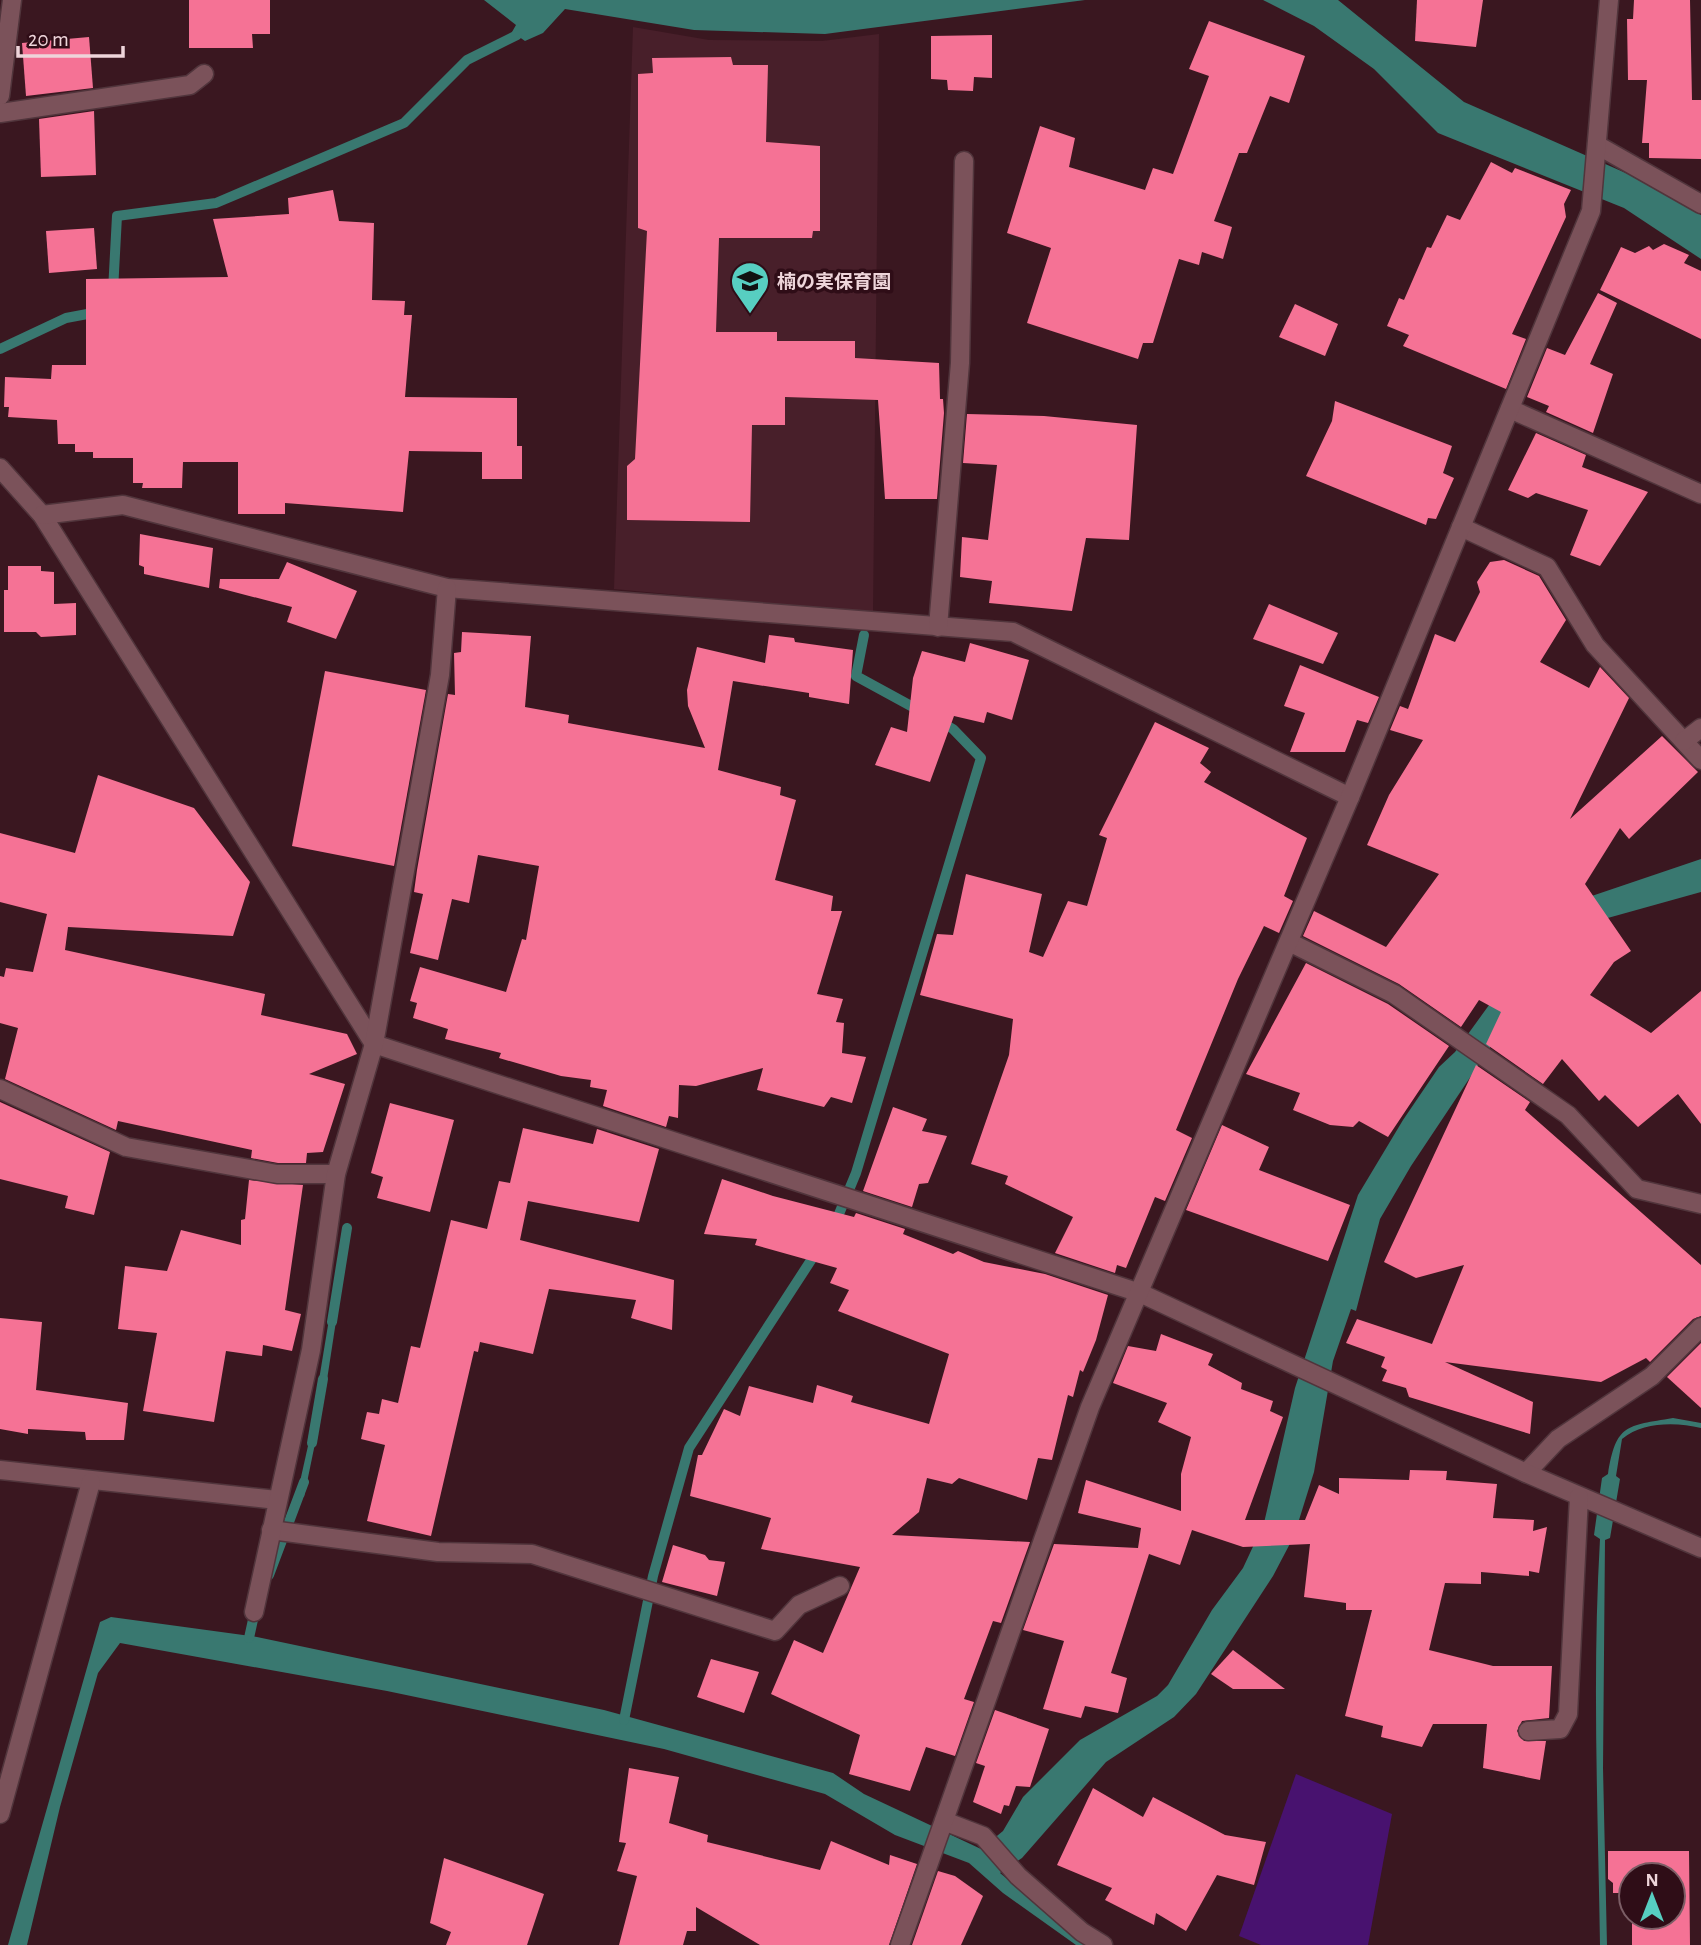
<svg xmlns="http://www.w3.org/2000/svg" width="1701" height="1945" font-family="'Alegreya Sans','Noto Sans JP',sans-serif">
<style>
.built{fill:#481f2a}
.green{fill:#48126f}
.water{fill:#397870}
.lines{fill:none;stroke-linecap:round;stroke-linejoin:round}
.stream{stroke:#397870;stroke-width:10}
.building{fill:#f57295}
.lane-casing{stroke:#51353c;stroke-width:21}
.street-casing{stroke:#51353c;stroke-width:21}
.lane{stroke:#7b525a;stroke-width:18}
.street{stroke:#7b525a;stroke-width:18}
.labels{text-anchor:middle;stroke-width:7;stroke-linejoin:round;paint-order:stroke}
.poi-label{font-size:19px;font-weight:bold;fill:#eed5da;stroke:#2f0d17;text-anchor:start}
</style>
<rect width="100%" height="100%" fill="#3a1720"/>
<path class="built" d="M633,27L709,40L822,41L879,34L873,613L614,589Z"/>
<path class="green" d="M1296,1774L1392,1814L1368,1945H1261L1239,1936Z"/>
<g class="water">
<path d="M484,0H1085L825,34L694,30L565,9L543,33L525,41L512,32L516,25Z"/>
<path d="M1263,0H1338L1464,102L1628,174L1701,215V259L1624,208L1438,133L1374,69L1314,26Z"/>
<path d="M1701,859V892L1597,921L1493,1043L1411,1166L1380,1219L1356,1311L1351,1309L1333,1361L1314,1472L1294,1536L1273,1576L1196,1694L1174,1717L1106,1762L1022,1858L1000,1873L1087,1945H1076L1003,1893L969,1863L895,1835L825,1794L664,1749L387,1691L120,1643L98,1673L60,1807L27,1945H8L100,1622L111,1617L257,1637L604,1710L833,1773L864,1794L981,1849L1003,1831L1023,1797L1080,1740L1157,1696L1168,1685L1212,1610L1243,1568L1264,1523L1295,1388L1358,1195L1403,1120L1439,1067L1455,1052L1547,925L1574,902Z"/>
<path d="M331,1307L338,1308L325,1393L317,1392Z"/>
<path d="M1673,1418L1701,1423V1428C1675,1422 1643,1422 1622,1439L1616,1476L1620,1479L1610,1538L1605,1540L1603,1768L1607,1945H1600C1598,1810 1592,1675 1600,1539L1594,1535L1602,1478L1608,1474C1616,1424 1626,1426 1673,1418Z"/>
<path d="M312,1428L318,1429L304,1497L297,1495Z"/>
</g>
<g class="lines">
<g class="stream">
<path d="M113,291L117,216L216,203L404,123L467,60L517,35"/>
<path d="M0,349L66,318L98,312"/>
<path d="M864,635L856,676L922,712"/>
<path d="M834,1226L856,1173L981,758L953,729L939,721"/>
<path d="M332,1322L347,1228"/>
<path d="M312,1443L323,1379"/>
<path d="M269,1575L304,1482"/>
<path d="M249,1638L256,1606"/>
<path d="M624,1720L653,1576L689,1448L817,1251"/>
</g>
</g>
<g class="building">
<path d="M189,0H270V34H252L253,48H189Z"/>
<path d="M1417,0H1483L1476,47L1415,41Z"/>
<path d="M1634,0H1690L1692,100H1701V159L1649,158V143H1642L1647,80H1628L1627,19H1633Z"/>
<path d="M1209,21L1305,56L1289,103L1270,96L1247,153H1239L1214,221L1232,227L1223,259L1202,252L1199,265L1179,259L1153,343H1143L1138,359L1027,323L1051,248L1007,233L1040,126L1075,138L1069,167L1145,190L1153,168L1173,174L1209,76L1189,69Z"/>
<path d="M992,35V78L974,77L973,91L948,90L947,80L931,79V36Z"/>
<path d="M89,37L93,88L26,96L22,43Z"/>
<path d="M731,57L733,65H768L766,142L820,146V231H813L812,238H719L716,332H777V341H855V358L939,363L940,399H943L944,413L937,499H885L878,400L785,397V425H752L750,522L627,520V466L635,459L647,231L638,228V74L653,73L652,58Z"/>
<path d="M94,111L96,175L41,177L39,119Z"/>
<path d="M1491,162L1512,173L1515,168L1571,190L1564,204L1566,217L1512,334L1526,339L1506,389L1403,346L1409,335L1387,326L1399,298L1404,300L1427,247L1431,248L1447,215L1460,220Z"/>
<path d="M333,190L339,221L374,223L372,300L405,301L404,315H412L405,397L517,398V446H522V479H482V452L409,451L403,512L285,503V514H238V462H183L182,488H142L143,483H133V458H93V452H75V444H58L57,420L8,417L9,407H4L5,377L51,379L52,365H86V279L228,277L213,219L289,214L288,198Z"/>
<path d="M94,228L97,269L49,273L46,231Z"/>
<path d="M1664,244L1689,255L1684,263L1701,271V339L1600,290L1621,247L1635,253L1649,246L1653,250Z"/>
<path d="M1598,293L1617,303L1590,364L1613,374L1593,433L1546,412L1549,406L1527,397L1547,348L1565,355Z"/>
<path d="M1295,304L1338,324L1325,356L1279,337Z"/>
<path d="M1335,401L1452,446L1443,473L1454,478L1436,519L1428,518L1426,525L1306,476L1332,421Z"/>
<path d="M967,414L1044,416L1137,425L1129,540L1086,538L1072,611L989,603L992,581L960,577L962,537L988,540L997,465L963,463Z"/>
<path d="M1536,433L1586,455L1582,467L1648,492L1600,566L1570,555L1588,510L1536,493L1528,498L1508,490Z"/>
<path d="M140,534L213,548L209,588L144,574V567L139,565Z"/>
<path d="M1504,560L1539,576L1566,620L1540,662L1589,688L1600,667L1629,698L1570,819L1662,736L1698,772L1629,839L1620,828L1585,884L1631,951L1614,962L1590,995L1651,1033L1701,991V1124L1678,1094L1638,1127L1605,1095L1599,1101L1562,1059L1543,1084L1486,1044L1501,1012L1479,1000L1461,1027L1399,984L1303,936L1314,911L1386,947L1439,874L1367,845L1389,795L1423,740L1390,730L1400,706L1408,709L1435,634L1455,642L1480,592L1477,582L1490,562Z"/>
<path d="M287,562L357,591L336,639L287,622L292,607L219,588L220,579H279Z"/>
<path d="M8,566H41V571L54,572V604L76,603V635L41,637L36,632H4V590H8Z"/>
<path d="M1269,604L1338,633L1323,664L1253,639Z"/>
<path d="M462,632L531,636L525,707L569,715L568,723L705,748L688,706L687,690L697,647L765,663L769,635L794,638L795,642L853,650L849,704L809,697V693L733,681L718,770L781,787L780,795L796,800L775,880L833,896L831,911H842L817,994L843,999L836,1022L844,1023L842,1053L866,1057L852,1103L831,1097L824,1107L757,1090L763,1068L696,1086L679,1085L678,1118L669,1116L666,1127L603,1106L607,1090L590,1087L591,1080L561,1076L499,1058L501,1053L445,1039L448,1029L413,1018L417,1003L410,1001L420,967L506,992L522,939L526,940L539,866L478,855L469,903L452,899L438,960L410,953L423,894L414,892L417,870L448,694L455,695L454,653L461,652Z"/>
<path d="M970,643L1029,660L1012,720L987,712L984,723L954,716L930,782L875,765L891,727L907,732L913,678L922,651L965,662Z"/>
<path d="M1300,665L1379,697L1368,723L1357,720L1345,752H1290L1305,713L1284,706Z"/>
<path d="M325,671L426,690L394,866L292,846Z"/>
<path d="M1155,722L1209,748L1200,763L1211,772L1204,782L1307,838L1284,896L1293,901L1279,933L1264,926L1238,979L1176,1130L1192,1138L1165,1201L1155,1197L1126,1268L1117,1265L1115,1273L1055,1253L1073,1217L1005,1184L1008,1176L971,1164L1009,1055L1013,1019L920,995L937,934L953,935L966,874L1042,894L1029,952L1043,957L1068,901L1087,906L1107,838L1099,835Z"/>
<path d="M98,775L194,808L250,882L233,936L68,927L65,950L265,994L261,1015L347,1034L357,1054L309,1074L345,1084L323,1152L307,1153L306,1163H278L251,1158L252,1150L118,1121L116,1130L5,1079L18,1028L0,1023V976L4,977L6,968L33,972L47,914L0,902V833L75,853Z"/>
<path d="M1306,963L1388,1004L1449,1046L1388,1137L1359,1121L1353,1127L1330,1125L1293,1110L1300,1093L1246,1074Z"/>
<path d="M1476,1065L1530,1102L1525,1110L1701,1265V1316L1693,1319L1650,1362L1646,1358L1601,1382L1445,1362L1533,1402L1530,1434L1409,1397L1406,1388L1382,1381L1387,1370L1381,1367L1385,1357L1346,1343L1357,1319L1432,1344L1464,1265L1416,1278L1384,1262Z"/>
<path d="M0,1102L110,1152L94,1215L65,1208L68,1196L0,1179Z"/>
<path d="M390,1103L454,1120L430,1212L377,1198L383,1177L371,1173Z"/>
<path d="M893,1107L927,1119L922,1131L947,1136L928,1183L919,1184L912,1207L863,1191Z"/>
<path d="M1222,1125L1269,1147L1259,1170L1350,1205L1328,1261L1186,1210Z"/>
<path d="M523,1128L593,1144L597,1129L659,1149L639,1222L528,1201L520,1240L674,1280L672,1330L631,1318L636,1300L549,1289L533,1354L480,1342L478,1352L474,1351L431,1536L367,1521L385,1445L361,1439L367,1412L379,1414L382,1399L398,1403L411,1346L420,1348L451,1220L487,1229L499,1181L510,1183Z"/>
<path d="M722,1179L773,1196L854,1217L856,1213L905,1229L903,1234L953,1254L958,1251L984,1262L1045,1274L1108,1295L1096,1340L1083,1372L1080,1370L1073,1397L1068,1395L1052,1460L1038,1458L1027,1500L959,1478L952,1484L927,1478L919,1512L892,1535L1030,1542L1001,1623L993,1621L964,1699L974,1702L955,1756L926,1747L910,1791L849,1774L860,1735L771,1694L794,1640L823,1653L860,1567L761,1549L771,1518L690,1496L698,1455H702L724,1409L740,1416L749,1386L813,1403L817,1385L853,1396L851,1402L929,1424L949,1354L838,1311L849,1290L830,1283L837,1268L755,1245L757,1239L704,1234Z"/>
<path d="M249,1180L303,1185L285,1310L301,1314L292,1351L263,1345L262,1356L226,1351L214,1422L143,1411L157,1333L118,1329L125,1266L167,1271L181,1230L241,1245V1220L245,1219Z"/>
<path d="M0,1318L42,1322L36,1390L128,1403L124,1440H86L85,1432L28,1429V1434L0,1429Z"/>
<path d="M1161,1334L1213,1354L1208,1365L1242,1383L1241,1389L1273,1401L1270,1411L1283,1417L1245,1520H1305L1319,1485L1339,1494V1478L1409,1480L1410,1470L1447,1471L1446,1480L1497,1484L1493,1518L1534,1520L1533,1531L1547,1527L1539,1573L1529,1571V1576L1481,1572V1584L1445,1583L1429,1650L1493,1666H1552L1549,1718L1522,1721L1517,1731L1524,1741H1546L1540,1780L1483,1768L1487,1724H1433L1422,1747L1381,1737L1383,1726L1345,1716L1372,1610H1346V1603L1304,1597L1310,1544L1243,1547L1192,1530L1180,1565L1149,1554L1111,1673L1127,1678L1118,1713L1085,1706L1081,1718L1043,1709L1064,1641L1023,1630L1054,1544L1138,1548L1141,1528L1078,1513L1086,1480L1181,1511V1474L1191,1437L1158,1422L1167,1403L1113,1383L1128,1346L1156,1351Z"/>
<path d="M1701,1343V1408L1667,1377Z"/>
<path d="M673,1545L705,1555L709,1560L725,1562L717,1596L662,1582Z"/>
<path d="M1233,1650L1285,1689H1233L1211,1674Z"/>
<path d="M711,1659L759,1672L744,1713L697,1697Z"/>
<path d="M995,1710L1049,1729L1030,1787L1016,1786L1009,1806L1004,1805L1001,1814L973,1802L985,1766L976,1763Z"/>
<path d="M629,1768L679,1777L669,1823L708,1835L707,1842L820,1870L831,1841L889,1865L890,1855L917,1864L889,1945H760L696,1907V1931H687L683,1945H619L637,1876L617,1871L626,1843L619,1842Z"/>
<path d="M1093,1788L1143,1817L1153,1797L1225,1835L1266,1842L1254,1885L1217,1875L1186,1931L1156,1913L1154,1925L1105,1900L1112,1888L1057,1865Z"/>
<path d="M1608,1851H1689L1690,1945H1632V1917H1673V1875H1631V1893H1613V1883L1608,1879Z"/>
<path d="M444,1858L544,1894L527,1945H446L451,1932L430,1923Z"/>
<path d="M938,1871L955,1876L983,1896L961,1945H912Z"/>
</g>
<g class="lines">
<defs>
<g id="lane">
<path d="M1461,527L1547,567L1595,645L1701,760"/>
<path d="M1684,741L1701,728"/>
<path d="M1289,942L1394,994L1568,1115L1637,1189L1701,1204"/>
<path d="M1526,1473L1558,1439L1652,1376L1701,1327"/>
</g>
<g id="street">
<path d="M0,96L12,0"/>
<path d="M0,113L190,85L204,74"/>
<path d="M1597,145L1701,204"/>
<path d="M1510,409L1701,494"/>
<path d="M0,468L42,515L374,1044L1140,1293L1526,1473L1701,1548"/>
<path d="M42,515L123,505L447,588L1013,632L1350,797"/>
<path d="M938,627L960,363L964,161"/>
<path d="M0,1089L126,1147L277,1174H336"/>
<path d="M0,1470L277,1500"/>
<path d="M271,1530L438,1552L532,1554L775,1631L799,1605L840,1586"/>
<path d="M254,1612L311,1350L336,1174L374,1044L440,675L447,588"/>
<path d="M1528,1731L1560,1729L1568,1714L1579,1497"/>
<path d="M0,1814L91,1482"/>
<path d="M944,1821L983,1836L1018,1876L1082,1932L1103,1945"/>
<path d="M900,1945L1090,1407L1350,797L1591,211L1609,0"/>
</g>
</defs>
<use href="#lane" class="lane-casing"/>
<use href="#street" class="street-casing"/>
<use href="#lane" class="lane"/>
<use href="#street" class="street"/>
</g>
<defs>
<symbol id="school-pin" viewBox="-11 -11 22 30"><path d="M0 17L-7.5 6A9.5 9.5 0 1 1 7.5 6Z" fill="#57cec1" stroke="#2f0d17"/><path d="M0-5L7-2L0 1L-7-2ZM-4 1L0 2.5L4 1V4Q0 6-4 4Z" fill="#111"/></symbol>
</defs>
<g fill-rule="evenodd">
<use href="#school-pin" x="728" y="259" width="44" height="60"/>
</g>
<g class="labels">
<g class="poi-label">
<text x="777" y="288">楠の実保育園</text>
</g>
</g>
<g transform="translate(1652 1896)"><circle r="33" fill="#2f0d17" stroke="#7b5d65" stroke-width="2"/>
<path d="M0-5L12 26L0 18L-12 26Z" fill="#57cec1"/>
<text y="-10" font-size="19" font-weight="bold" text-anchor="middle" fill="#eed5da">N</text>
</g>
<path d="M18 46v10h105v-10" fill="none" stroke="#eed5da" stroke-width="3.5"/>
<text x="28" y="46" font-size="21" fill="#eed5da" stroke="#2f0d17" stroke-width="5" paint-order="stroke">20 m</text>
</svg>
